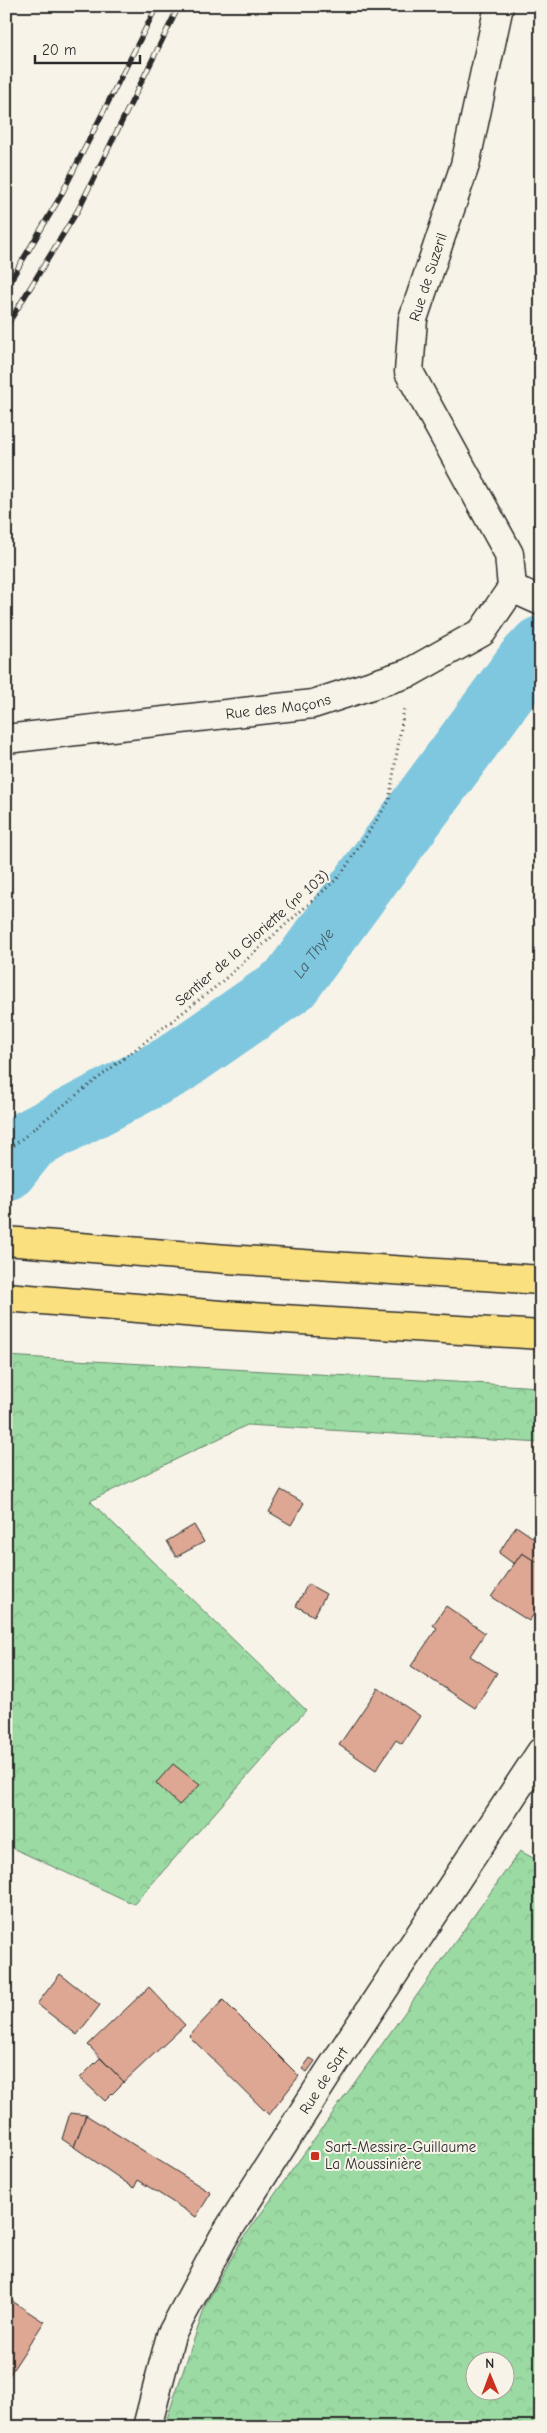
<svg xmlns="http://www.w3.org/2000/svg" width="547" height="2433" font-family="'Comic Neue',sans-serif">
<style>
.forest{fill:url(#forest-crowns);stroke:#638267;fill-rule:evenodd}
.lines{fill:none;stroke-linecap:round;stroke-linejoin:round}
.river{stroke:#7fc7df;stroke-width:62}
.building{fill:#dda793;stroke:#2b2b2b}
.minor-casing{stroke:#2b2b2b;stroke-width:31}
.highway-casing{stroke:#2b2b2b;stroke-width:31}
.path{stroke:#2b2b2b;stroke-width:3;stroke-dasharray:1 4;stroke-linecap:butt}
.minor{stroke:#f7f3e8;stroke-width:28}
.highway{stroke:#fbe080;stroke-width:28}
.rail-casing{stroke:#2b2b2b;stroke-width:5.5}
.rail{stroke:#f7f3e8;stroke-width:4;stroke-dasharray:11;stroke-linecap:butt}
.poi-dot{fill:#c8321e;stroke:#f7f3e8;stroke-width:2}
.labels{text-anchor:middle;stroke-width:4;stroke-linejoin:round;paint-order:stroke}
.street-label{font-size:15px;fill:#2b2b2b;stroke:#f7f3e8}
.poi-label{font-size:15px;fill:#2b2b2b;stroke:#f7f3e8;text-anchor:start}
.water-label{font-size:16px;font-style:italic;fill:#445a61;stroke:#f7f3e8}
</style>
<defs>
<pattern id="forest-crowns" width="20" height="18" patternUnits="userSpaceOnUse" patternTransform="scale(1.25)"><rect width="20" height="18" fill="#9bdaa3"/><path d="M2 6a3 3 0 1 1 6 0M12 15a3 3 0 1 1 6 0" fill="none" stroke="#86bb8c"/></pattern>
</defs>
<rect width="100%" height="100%" fill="#f7f3e8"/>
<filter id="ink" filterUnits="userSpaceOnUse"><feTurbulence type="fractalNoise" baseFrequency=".02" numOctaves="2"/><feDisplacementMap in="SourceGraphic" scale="10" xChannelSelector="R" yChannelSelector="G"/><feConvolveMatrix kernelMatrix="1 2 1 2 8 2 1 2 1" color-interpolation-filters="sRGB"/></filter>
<g filter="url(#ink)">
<g class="forest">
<path d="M6,1356L541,1387V1443L247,1425L90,1501L306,1710L134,1904L6,1845Z"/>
<path d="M520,1851L541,1862V2427H164L206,2304L240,2243ZM474,2360H504V2390H474Z"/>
</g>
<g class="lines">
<path class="river" id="s1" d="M6,1170L30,1140L172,1066L290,984L527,662L541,647"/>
</g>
<g class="building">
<path d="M281,1490L304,1503L291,1525L269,1512Z"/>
<path d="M194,1525L204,1542L176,1557L167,1541Z"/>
<path d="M516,1526L541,1543V1565L522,1553L514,1564L499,1553Z"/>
<path d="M522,1553L541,1565V1604L529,1621L491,1597Z"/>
<path d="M308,1584L326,1594L314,1616L296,1606Z"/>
<path d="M446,1606L485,1633L470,1656L497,1673L475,1708L411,1666L437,1628L433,1625Z"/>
<path d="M378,1688L420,1716L402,1744L396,1740L376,1770L339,1745Z"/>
<path d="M173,1764L200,1785L179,1805L156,1783Z"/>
<path d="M60,1974L100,2005L77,2035L37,2004Z"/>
<path d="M149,1987L185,2025L124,2082L88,2045Z"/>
<path d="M223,2000L299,2076L269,2115L189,2036Z"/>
<path d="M100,2058L124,2082L105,2101L80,2078Z"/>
<path d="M310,2058L315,2061L307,2072L302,2069Z"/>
<path d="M70,2113L86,2115L74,2147L62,2139Z"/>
<path d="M86,2115L211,2193L196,2217L138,2180L134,2188L74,2147Z"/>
<path d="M6,2297L44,2322L6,2380Z"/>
</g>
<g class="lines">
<defs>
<g id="minor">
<path d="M499,6L465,165L413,319L409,372L509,554L512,588"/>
<path d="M512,588L541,601"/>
<path id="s2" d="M6,739L313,704L409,673L482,632L512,588"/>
<path id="s3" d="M147,2427L171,2335L223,2238L327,2075L541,1752"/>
</g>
<g id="highway">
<path d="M6,1241L227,1259L541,1280"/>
<path d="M6,1297L221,1315L541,1335"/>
</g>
</defs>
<use href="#minor" class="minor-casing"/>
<use href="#highway" class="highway-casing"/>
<path class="path" d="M6,1152L42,1122L218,985L340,876L389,801L404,709"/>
<use href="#minor" class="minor"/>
<use href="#highway" class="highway"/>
<defs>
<g id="rail">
<path d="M6,288L59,199L157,6"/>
<path d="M6,327L78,210L179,6"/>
</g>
</defs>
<use href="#rail" class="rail-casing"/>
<use href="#rail" class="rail"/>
</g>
</g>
<rect class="poi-dot" x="310" y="2151" width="10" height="10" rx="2.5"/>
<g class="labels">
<g class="street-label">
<text transform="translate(428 277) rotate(-72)" y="5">Rue de Suzeril</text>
<text dy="5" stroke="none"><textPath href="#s2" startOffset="274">Rue des Maçons</textPath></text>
<text transform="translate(252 938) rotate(-41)" y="5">Sentier de la Gloriette (nᵒ 103)</text>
<text dy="5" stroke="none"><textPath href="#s3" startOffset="392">Rue de Sart</textPath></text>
</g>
<g class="poi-label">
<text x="325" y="2152">Sart-Messire-Guillaume<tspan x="325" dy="17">La Moussinière</tspan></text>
</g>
<g class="water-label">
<text dy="6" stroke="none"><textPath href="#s1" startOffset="381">La Thyle</textPath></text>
</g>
</g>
<rect width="547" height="2433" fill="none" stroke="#f7f3e8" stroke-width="25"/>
<rect x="12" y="12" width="522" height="2408" fill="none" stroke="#2b2b2b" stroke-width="2" filter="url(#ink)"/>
<g transform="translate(490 2376) rotate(359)"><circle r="24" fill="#f7f3e8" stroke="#a5a39c"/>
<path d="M0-4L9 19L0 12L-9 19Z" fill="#c8321e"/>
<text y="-8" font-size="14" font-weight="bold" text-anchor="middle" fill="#2b2b2b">N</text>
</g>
<path d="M35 55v8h105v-8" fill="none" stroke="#2b2b2b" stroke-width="2.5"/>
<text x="42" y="55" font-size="15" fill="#2b2b2b" stroke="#f7f3e8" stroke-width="4" paint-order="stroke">20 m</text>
</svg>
